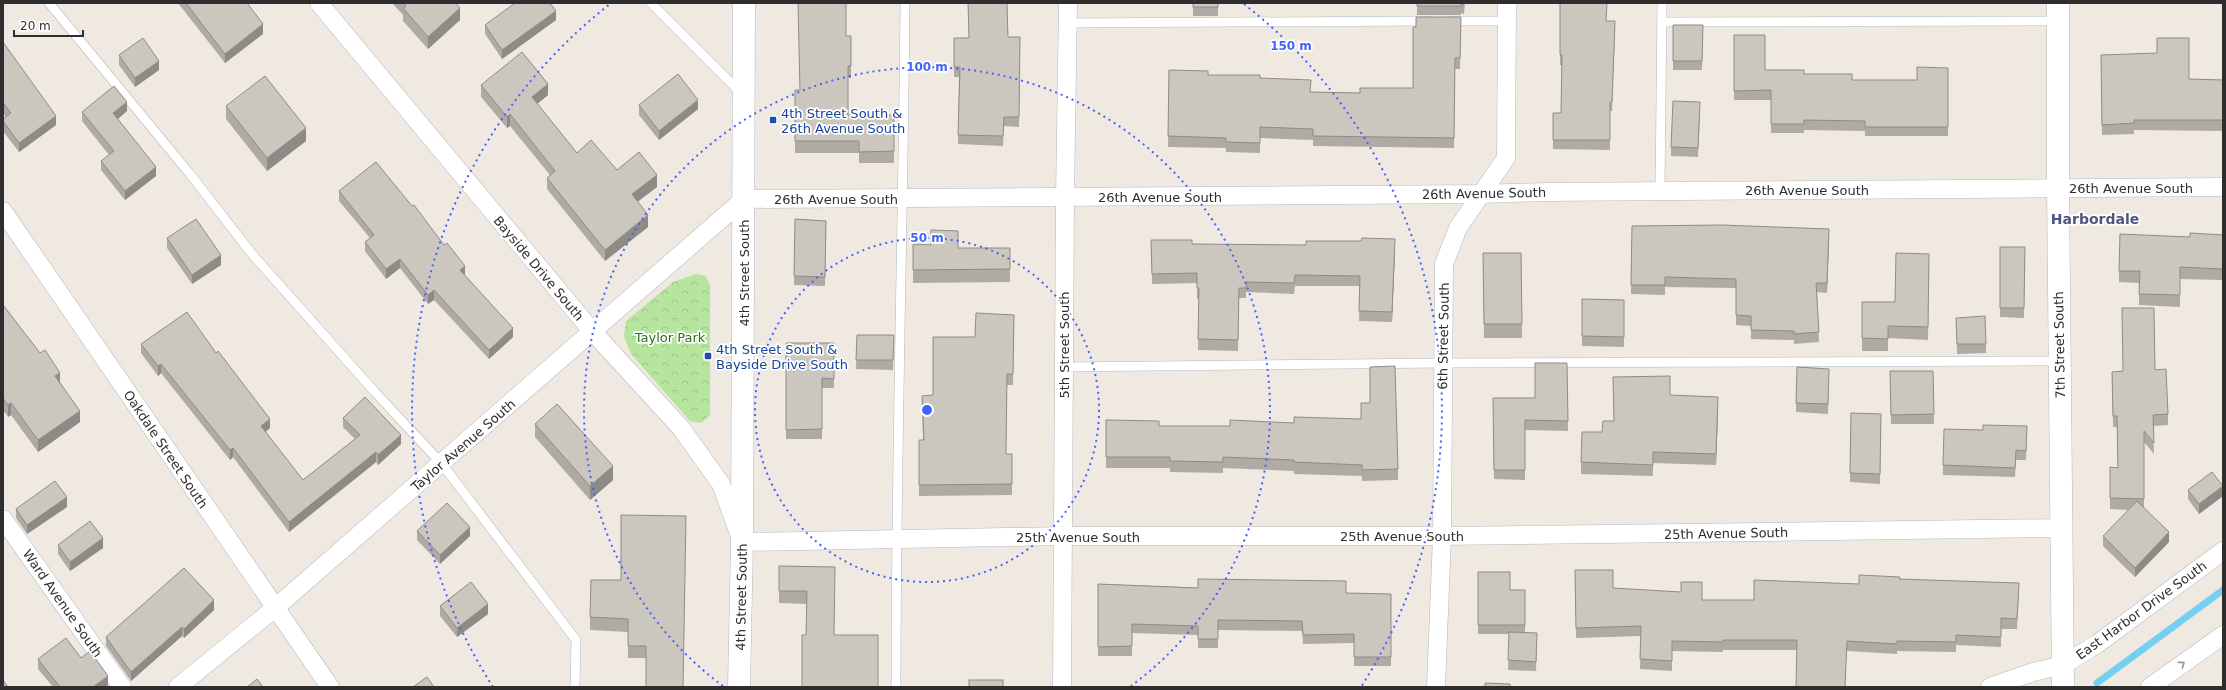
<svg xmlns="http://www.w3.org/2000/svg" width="2226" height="690" font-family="'DejaVu Sans',sans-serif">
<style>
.forest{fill:url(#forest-crowns)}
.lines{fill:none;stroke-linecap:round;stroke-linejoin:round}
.stream{stroke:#75cff0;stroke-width:7}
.lane-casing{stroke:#b4b7c1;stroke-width:10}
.street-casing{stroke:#b4b7c1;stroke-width:19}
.secondary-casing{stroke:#b4b7c1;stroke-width:23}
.lane{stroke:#fff;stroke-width:9}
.street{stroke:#fff;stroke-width:18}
.secondary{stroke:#fff;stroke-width:22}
.wall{fill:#afaba4}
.shaded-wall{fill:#8e8b86}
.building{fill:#cbc7bf;stroke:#8e8b86}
.oneway{stroke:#969696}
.ring{fill:none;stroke:#4264fb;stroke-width:2;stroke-dasharray:2 4}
.transit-dot{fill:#1a4fb4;stroke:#fff;stroke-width:1.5}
.labels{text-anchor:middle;stroke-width:3.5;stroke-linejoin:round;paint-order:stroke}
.transit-label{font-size:13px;fill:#164399;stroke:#fff;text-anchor:start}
.street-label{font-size:13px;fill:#2e2e2e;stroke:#fff}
.park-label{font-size:13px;fill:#2c6e1b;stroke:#fff}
.neighbourhood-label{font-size:14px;font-weight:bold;fill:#4d5680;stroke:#fff}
.centre{fill:#4264fb;stroke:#fff;stroke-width:2}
.ring-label{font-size:12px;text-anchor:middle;font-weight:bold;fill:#4264fb;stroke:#fff;stroke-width:3.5;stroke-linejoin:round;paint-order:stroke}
</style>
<defs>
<pattern id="forest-crowns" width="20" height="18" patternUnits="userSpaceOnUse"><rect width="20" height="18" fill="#b6e59e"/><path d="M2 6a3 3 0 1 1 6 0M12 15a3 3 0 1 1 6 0" fill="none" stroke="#9dc588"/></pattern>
</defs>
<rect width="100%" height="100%" fill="#efe9e1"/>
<path class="forest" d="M696,274L706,276L710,286V415L701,423L690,421L631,354L624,336L626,321L673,282Z"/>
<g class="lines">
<path class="stream" d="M2097,683L2223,590"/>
<defs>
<g id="lane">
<path d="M49,3L190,174L252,254L374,391L442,464L576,640L575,687"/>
<path d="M651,3L742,94"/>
<path d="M1449,21H1507"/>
<path d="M1662,22L2058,21"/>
<path d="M1068,23L1428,21"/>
<path d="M1660,191L1662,3"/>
<path d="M1064,367L1443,363L2060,361"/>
<path d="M896,687C896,459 903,231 905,3"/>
</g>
<g id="street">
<path d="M319,3L592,331L681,428L721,484L742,542L1064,536H1442L2062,528"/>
<path d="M3,211L330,687"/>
<path d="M3,519L122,687"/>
<path d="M178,687L275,608L744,199L1480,194L1546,192L2223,187"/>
<path d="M1062,687L1065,198L1068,3"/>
<path d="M1436,687L1442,536L1444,264L1458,228L1506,158L1507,3"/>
<path d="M1990,687L2033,672L2063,665L2097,644L2223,551"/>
<path d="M2150,687L2223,635"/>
</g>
<g id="secondary">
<path d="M2058,3V188L2063,687"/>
<path d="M739,687L742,542L744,3"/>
</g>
</defs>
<use href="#lane" class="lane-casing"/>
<use href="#street" class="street-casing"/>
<use href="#secondary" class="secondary-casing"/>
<use href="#lane" class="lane"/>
<use href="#street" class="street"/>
<use href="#secondary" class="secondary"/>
</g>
<g class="wall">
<path d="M178,3H247L263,34L225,63Z"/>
<path d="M392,3H456L460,20L428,49L403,21V15Z"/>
<path d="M968,3H1007L1008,37H1020L1019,127L1004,126L1003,146L958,144L959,77H954V38H969Z"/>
<rect x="1193" y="3" width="25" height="13"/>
<path d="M1417,3H1465L1464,14L1461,13V15H1417Z"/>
<path d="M1560,3L1607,21L1615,30L1612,111H1610V150L1553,149V113H1561L1562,65H1560Z"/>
<path d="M1461,17L1460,69H1455L1454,148L1313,146V140L1260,138V153L1226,152V148L1168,147L1169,70L1208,75L1260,78L1311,92L1360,93L1413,88L1416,27Z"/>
<path d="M556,20L502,59L485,34V25Z"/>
<path d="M1673,25L1703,34L1702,70H1673Z"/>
<path d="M1734,35L1765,70L1852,80H1917L1948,68V136H1865V131L1804,130V133H1771V100H1734Z"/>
<path d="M846,36H851V78H848V115H894V163H859V153H795V90H800Z"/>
<path d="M3,42L56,125L19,152L3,131V119L6,117L3,113Z"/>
<path d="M119,55L159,70L135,87L119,65Z"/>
<path d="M2101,55L2189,79L2223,80V131L2134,130V134L2102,135Z"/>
<path d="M481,85L548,95L537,104L577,153L657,187L637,202L648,227L605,261L547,189V178L550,175L510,126L507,128L481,97Z"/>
<path d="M639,105L698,109L659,140L639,115Z"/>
<path d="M226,106L306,141L267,171L226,119Z"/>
<path d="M127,111L118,119L156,176L125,200L101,170V161L109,155L82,121V112Z"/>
<path d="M1700,112L1698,157L1671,156V147Z"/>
<path d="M339,191L465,276L513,337L489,359L434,300L428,304L400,268L386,279L365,251V242L370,238L339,201Z"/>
<path d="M795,219L826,221L825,286L794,285Z"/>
<path d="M1632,226L1829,239L1827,293L1817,292L1819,342L1794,344V340L1751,339V326L1736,325V288L1665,287V295L1631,294Z"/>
<path d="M2223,235V280L2180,279V307L2139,305V283L2119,282V271L2190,237Z"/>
<path d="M167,238L221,265L192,284L167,248Z"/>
<path d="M1151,240L1192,244L1395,250L1392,322L1359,321L1360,286H1295L1294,294L1246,292V298H1239L1238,351L1198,350L1199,299H1197V283L1152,284Z"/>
<path d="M913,244L958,248H1010V282L913,283Z"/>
<path d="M2000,247H2025L2024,318L2000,317Z"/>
<path d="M1483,253H1521L1522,338H1484Z"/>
<path d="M1929,254L1928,340L1888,338V351H1862V302H1895Z"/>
<path d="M1582,299L1624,300V347L1582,346Z"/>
<path d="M3,305L60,382L80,422L38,452L11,415L8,417L3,410Z"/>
<path d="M1014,315L1013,385H1007L1006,454H1012V495L919,496V440H923L922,396L933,395L975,337Z"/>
<path d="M1956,318L1986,344V353L1957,354Z"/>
<path d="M857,335H894L893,370L856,369Z"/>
<path d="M786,343H834V388H822V439H786Z"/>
<path d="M141,344L216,353L270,428L265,432L303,480L355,439L343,427V418L401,444L378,465L376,462L289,532L233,457L230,460L161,373L158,376L141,353Z"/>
<path d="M1567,363L1568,431L1525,430V480L1494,479L1493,398H1535Z"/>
<path d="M2155,370L2168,414V425L2153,426L2154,454L2144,442V508L2169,542L2135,577L2103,546V536L2129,510L2110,509V467L2118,468L2117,427H2113L2112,372Z"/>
<path d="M1890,371H1933L1934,424H1891Z"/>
<path d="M1829,378L1828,414L1796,412V403Z"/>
<path d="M1670,395L1718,409L1716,465L1653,463V476L1581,474V462L1602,432L1614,421Z"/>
<path d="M1851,413L1881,414L1880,484L1850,482Z"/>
<path d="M1106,420L1159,426L1398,469V480L1362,481V476L1294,474V471L1223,468V473L1170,472V468H1106Z"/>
<path d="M535,424L613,480L590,500L535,437Z"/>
<path d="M2027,426L2026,460H2016L2015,477L1943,475V465L1983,430Z"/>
<path d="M2188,490L2223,496L2199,514L2188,499Z"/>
<path d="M67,507L27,534L16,518V509Z"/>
<path d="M686,516L646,658H628V632L590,630V617L621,580Z"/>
<path d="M417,531L470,536L440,564L417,540Z"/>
<path d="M58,545L103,548L70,571L58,554Z"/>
<path d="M779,566L835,567L806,635L807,604L779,603Z"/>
<path d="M1575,570L1613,588L1702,600H1754L1859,584L1899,579L2019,593L2017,629H2001V647L1956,645V652L1897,651V654L1847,651L1797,650H1723V652L1672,651V671L1640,669L1641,636L1576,638Z"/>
<path d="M1478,572L1510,590H1525V633L1537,643L1536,671L1508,670L1509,634H1478Z"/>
<path d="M1098,584L1346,593L1391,594V666H1354V643L1303,644L1302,631L1218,630V648H1198V635L1132,633V656H1098Z"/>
<path d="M440,606L488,614L457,637L440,616Z"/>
<path d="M214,610L184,638L182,636L131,681L106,646V637Z"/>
<path d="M81,658L108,685L105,687H53L38,669V659Z"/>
</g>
<g class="shaded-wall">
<path d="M460,8V20L428,49V37Z"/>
<path d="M556,11V20L502,59V50Z"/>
<path d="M263,24V34L225,63V54Z"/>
<path d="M159,61V70L135,87V78Z"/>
<path d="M548,84V95L532,108V97Z"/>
<path d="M698,100V109L659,140V131Z"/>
<path d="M127,102V111L113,123V113Z"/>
<path d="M510,114V126L507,128V117Z"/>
<path d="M56,116V125L19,152V143Z"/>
<path d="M306,128V141L267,171V158Z"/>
<path d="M156,167V176L125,200V191Z"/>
<path d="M657,175V187L632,206V194Z"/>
<path d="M648,215V227L605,261V250Z"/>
<path d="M1829,229V239L1827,293V283Z"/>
<path d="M1395,239V250L1392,322V312Z"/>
<path d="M221,255V265L192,284V275Z"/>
<path d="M400,259V268L386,279V269Z"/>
<path d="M465,266V276L460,270Z"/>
<path d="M434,290V300L428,304V295Z"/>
<path d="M513,328V337L489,359V350Z"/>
<path d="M161,364V373L158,376V366Z"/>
<path d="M60,373V385L55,376Z"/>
<path d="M1718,397V409L1716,465V454Z"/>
<path d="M11,403V415L8,417V405Z"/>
<path d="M80,411V422L38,452V440Z"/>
<path d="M270,419V428L261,436V426Z"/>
<path d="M401,435V444L378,465V455Z"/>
<path d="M233,448V457L230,460V450Z"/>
<path d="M376,452V462L289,532V522Z"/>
<path d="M613,466V480L590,500V486Z"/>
<path d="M2223,486V496L2199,514V504Z"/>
<path d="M67,497V507L27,534V525Z"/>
<path d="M470,527V536L440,564V555Z"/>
<path d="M2169,532V542L2135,577V568Z"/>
<path d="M103,538V548L70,571V562Z"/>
<path d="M214,600V610L184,638V629Z"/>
<path d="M488,604V614L457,637V628Z"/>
<path d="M182,627V636L131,681V672Z"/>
<path d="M108,676V685L105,687H93Z"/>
</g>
<g class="building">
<path d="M186,3H247L263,24L225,54Z"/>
<path d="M403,3H456L460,8L428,37L403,8L406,6Z"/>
<path d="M515,3H550L556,11L502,50L485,25Z"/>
<path d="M798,3H846V36H851V66H848V115H894V151L859,152V141H795V90H800Z"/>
<path d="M968,3H1007L1008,37H1020L1019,117H1004L1003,136L958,135L960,67H954V38H969Z"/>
<rect x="1193" y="3" width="25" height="4"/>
<path d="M1417,3H1464V4H1461V6H1417Z"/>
<path d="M1560,3H1607L1606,21H1615L1612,102H1610V140H1553V113H1561L1562,55H1560Z"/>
<path d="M1416,17H1461L1460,58H1455L1454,138L1313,136V129L1260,127V143L1226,142V138L1168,136L1169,70L1208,71V75H1260V78L1311,80L1310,92L1360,93V88H1413V27H1416Z"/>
<path d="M1673,25H1703L1702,61H1673Z"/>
<path d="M1734,35H1765V70H1804V74H1852V80H1917V67L1948,68V127H1865V121L1804,120V124H1771V90L1734,91Z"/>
<path d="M143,38L159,61L135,78L119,55Z"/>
<path d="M2157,38H2189V79L2223,80V120H2134V123L2102,125L2101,55L2157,53Z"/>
<path d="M3,42L56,116L19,143L3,121V119L11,113L3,103Z"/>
<path d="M522,52L548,84L532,97L577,153L591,140L617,170L639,152L657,175L632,194L648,215L605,250L547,178L555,171L510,114L507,117L481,85Z"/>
<path d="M678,74L698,100L659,131L639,105Z"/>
<path d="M265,76L306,128L267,158L226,106Z"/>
<path d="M114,86L127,102L113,113L156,167L125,191L101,161L114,151L82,112Z"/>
<path d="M1673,101L1700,102L1698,148L1671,147Z"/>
<path d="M376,162L412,206L414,205L444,245L447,243L465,266L460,270L513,328L489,350L434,290L428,295L400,259L386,269L365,242L374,235L339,191Z"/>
<path d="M196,219L221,255L192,275L167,238Z"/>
<path d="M795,219L826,221L825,277L794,276Z"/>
<path d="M1722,225L1829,229L1827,283H1816L1819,332L1794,334V331L1751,330V316L1736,315V279L1665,277V285H1631L1632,226Z"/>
<path d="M931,230L958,231V248H1010V269L913,270V244L931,245Z"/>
<path d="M2190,233L2223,235V269L2180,267V295L2139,294L2140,271H2119L2120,234L2190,237Z"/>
<path d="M1362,238L1395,239L1392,312L1359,311L1360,276L1295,275L1294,283L1246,282V288H1239L1238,340L1198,339L1199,288H1197V273L1152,274L1151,240H1192V244L1306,245V241H1361Z"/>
<path d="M2000,247H2025L2024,308H2000Z"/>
<path d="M1483,253H1521L1522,324H1484Z"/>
<path d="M1896,253L1929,254L1928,327L1888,326V339L1862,338V302H1895Z"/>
<path d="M1582,299L1624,300V337L1582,336Z"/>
<path d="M3,305L40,353L45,350L60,373L55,376L80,411L38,440L11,403L8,405L3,398Z"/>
<path d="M2122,308H2154L2155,370L2166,369L2168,414L2153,415L2154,443L2144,431V499L2110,498V467L2118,468L2117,416H2113L2112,372L2123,371Z"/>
<path d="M187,312L216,353L218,351L270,419L261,426L303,480L360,435L343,418L365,397L401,435L378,455L376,452L289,522L233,448L230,450L161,364L158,366L141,344Z"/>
<path d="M976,313L1014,315L1013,374H1007L1006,454H1012V484L919,485V440H924L922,396L933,395V337H975Z"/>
<path d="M1985,316L1986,344H1957L1956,318Z"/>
<path d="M857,335H894L893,360H856Z"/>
<path d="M786,343H834V379L822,378V429L786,430Z"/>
<path d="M1535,363H1567L1568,421L1525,420V470H1494L1493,398H1535Z"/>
<path d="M1395,366L1398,469L1362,470V465L1294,462V460L1223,457V462L1170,461V457H1106V420L1159,421V426H1230V420L1294,423V417L1361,419V403H1370V367Z"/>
<path d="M1797,367L1829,369L1828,404L1796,403Z"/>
<path d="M1890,371H1933L1934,414L1891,415Z"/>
<path d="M1670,376V395L1718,397L1716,454L1653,452V465L1581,462L1582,432H1602L1603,421H1614L1613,377Z"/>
<path d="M557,404L613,466L590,486L535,424Z"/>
<path d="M1851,413L1881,414L1880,474L1850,473Z"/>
<path d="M1983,425L2027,426L2026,451L2016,450L2015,468L1943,465L1944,429L1983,430Z"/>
<path d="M2212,472L2223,486L2199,504L2188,490Z"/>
<path d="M55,481L67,497L27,525L16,509Z"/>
<path d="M2137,501L2169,532L2135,568L2103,536Z"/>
<path d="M447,503L470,527L440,555L417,531Z"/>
<path d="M621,515L686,516L683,687H646V646H628V619L590,617L591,580H621Z"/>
<path d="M90,521L103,538L70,562L58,545Z"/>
<path d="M779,566L835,567L834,635H878V687H802V635H806L807,591H779Z"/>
<path d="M184,568L214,600L184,629L182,627L131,672L106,637Z"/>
<path d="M1575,570H1613V588L1681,592V582H1702V600H1754V580L1859,584V575L1900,577L1899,579L2019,583L2017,619L2001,618V637L1956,635V642L1897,641V644L1847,641L1845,687H1796L1797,640H1723V642L1672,641V661L1640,659L1641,626L1576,628Z"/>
<path d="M1478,572H1510V590H1525V625H1478Z"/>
<path d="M1198,579L1346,581V593L1391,594V657H1354V634L1303,635L1302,621L1218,620V639H1198V626L1132,624V646L1098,647V584L1198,588Z"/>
<path d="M471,582L488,604L457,628L440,606Z"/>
<path d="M1509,632L1537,633L1536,662L1508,660Z"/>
<path d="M66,638L81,658L90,651L108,676L93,687H60L38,659Z"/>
<path d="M427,677L434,687H413Z"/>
<path d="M257,679L263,687H247Z"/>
<path d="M3,680L8,687H3Z"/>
<rect x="969" y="680" width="34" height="7"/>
<path d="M1485,683L1510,684V687H1485Z"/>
</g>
<defs><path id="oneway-chevron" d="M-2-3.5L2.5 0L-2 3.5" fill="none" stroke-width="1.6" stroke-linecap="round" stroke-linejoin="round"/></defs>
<use class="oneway" href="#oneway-chevron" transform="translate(2182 664) rotate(-36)"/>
<g class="ring">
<circle cx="927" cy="410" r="172"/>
<path d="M723 686A343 343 0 1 1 1131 686"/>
<path d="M493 687A515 515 0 0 1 610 4M1244 4A515 515 0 0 1 1361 687"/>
</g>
<g class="transit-dot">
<rect x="769" y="116" width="8" height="8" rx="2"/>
<rect x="704" y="352" width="8" height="8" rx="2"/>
</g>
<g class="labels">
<g class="transit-label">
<text x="781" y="118">4th Street South &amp;<tspan x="781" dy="15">26th Avenue South</tspan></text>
<text x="716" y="354">4th Street South &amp;<tspan x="716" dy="15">Bayside Drive South</tspan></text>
</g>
<g class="street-label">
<text x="2131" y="193">26th Avenue South</text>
<text x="1807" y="195">26th Avenue South</text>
<text transform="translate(1484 193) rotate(-1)" y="5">26th Avenue South</text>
<text x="1160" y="202">26th Avenue South</text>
<text x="836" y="204">26th Avenue South</text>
<text transform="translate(539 268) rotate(50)" y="5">Bayside Drive South</text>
<text transform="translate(744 273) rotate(-90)" y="5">4th Street South</text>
<text transform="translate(1443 336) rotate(-89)" y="5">6th Street South</text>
<text transform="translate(1064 345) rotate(-90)" y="5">5th Street South</text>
<text transform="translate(2059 345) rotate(-91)" y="5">7th Street South</text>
<text transform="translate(463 445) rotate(-41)" y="5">Taylor Avenue South</text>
<text transform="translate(166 449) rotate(56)" y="5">Oakdale Street South</text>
<text transform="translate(1726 533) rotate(-1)" y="5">25th Avenue South</text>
<text x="1402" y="541">25th Avenue South</text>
<text x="1078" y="542">25th Avenue South</text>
<text transform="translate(741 597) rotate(-89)" y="5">4th Street South</text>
<text transform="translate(63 603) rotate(55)" y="5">Ward Avenue South</text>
<text transform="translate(2141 610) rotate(-36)" y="5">East Harbor Drive South</text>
</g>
<g class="park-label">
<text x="670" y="342">Taylor Park</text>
</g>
<g class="neighbourhood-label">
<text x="2095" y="224">Harbordale</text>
</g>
</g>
<circle cx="927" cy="410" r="6" class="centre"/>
<g class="ring-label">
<text x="1291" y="50">150 m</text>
<text x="927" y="71">100 m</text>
<text x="927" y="242">50 m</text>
</g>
<rect width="2226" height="690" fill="none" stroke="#2e2e2e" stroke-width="8"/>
<path d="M14 30v6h69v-6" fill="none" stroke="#2e2e2e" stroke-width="2"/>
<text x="20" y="30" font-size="12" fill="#2e2e2e" stroke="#ffffff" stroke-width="3" paint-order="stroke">20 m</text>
</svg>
